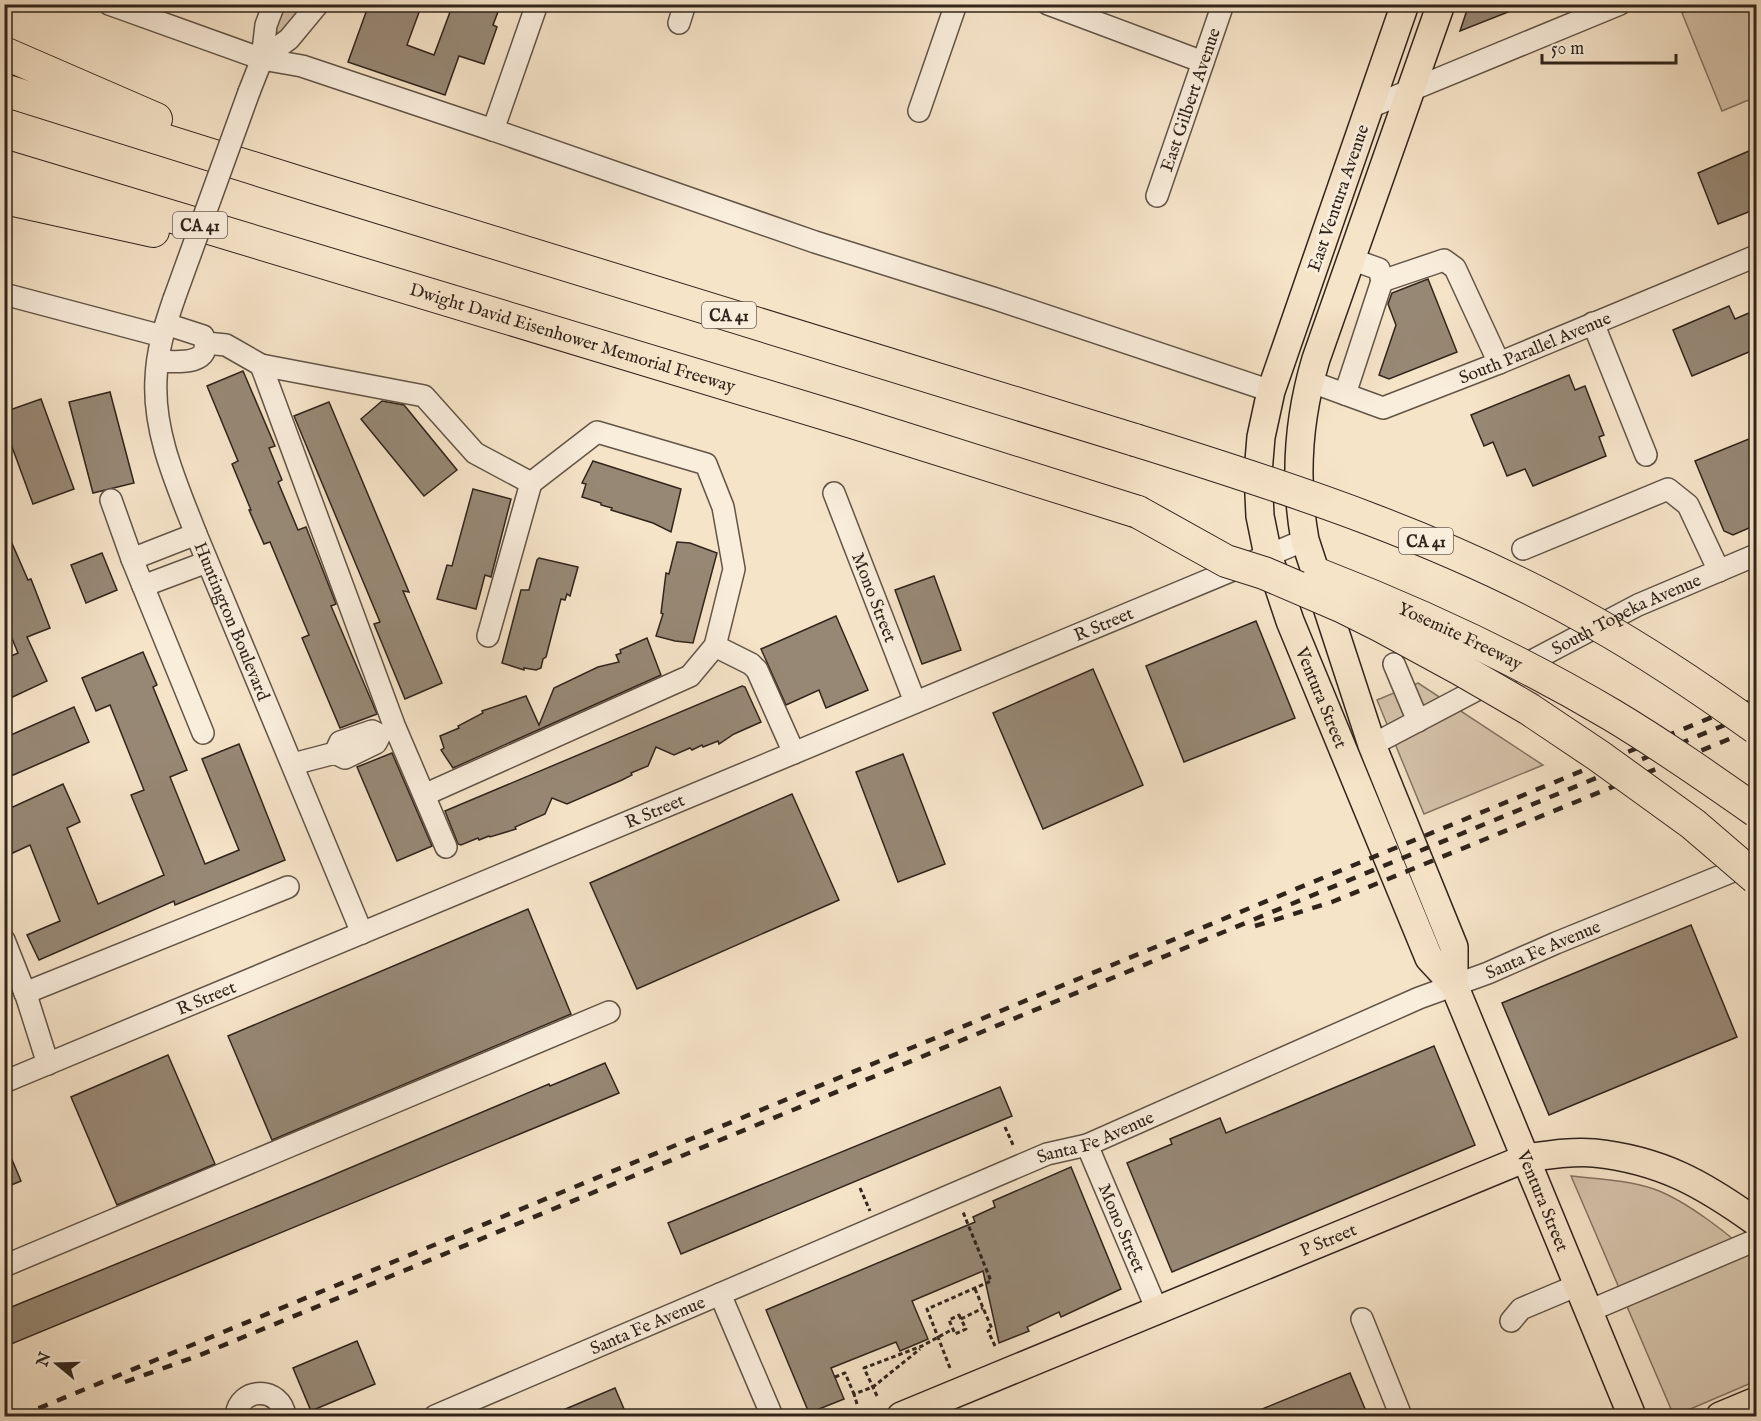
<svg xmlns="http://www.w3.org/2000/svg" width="1761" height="1421" font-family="'IM FELL English',serif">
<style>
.green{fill:#d5c3ab;stroke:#837463;stroke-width:1.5}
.building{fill:#978875;stroke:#31241b;stroke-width:1.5}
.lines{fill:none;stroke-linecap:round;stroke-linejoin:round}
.minor-casing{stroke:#625446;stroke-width:24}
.major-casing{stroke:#31241b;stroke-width:30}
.highway-casing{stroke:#31241b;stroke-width:34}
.path{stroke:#31241b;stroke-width:3;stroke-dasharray:4.5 3;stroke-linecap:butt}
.minor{stroke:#f9eddc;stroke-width:21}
.major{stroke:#f6e4c9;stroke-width:27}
.highway{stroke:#f6e4c9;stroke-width:32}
.rail{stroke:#31241b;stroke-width:4.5;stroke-dasharray:10 10;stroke-linecap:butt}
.minor-bridge-casing{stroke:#625446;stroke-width:24;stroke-linecap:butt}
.highway-bridge-casing{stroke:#31241b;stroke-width:34;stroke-linecap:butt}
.minor-bridge{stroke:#f9eddc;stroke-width:21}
.highway-bridge{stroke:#f6e4c9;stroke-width:32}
.labels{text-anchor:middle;stroke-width:6;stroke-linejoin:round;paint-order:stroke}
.shield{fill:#f9eddc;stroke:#6d6055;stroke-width:1.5}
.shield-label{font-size:16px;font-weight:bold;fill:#31241b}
.street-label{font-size:18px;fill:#31241b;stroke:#f9eddc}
</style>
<rect width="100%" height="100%" fill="#f6e4c9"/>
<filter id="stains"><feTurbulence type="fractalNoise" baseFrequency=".00333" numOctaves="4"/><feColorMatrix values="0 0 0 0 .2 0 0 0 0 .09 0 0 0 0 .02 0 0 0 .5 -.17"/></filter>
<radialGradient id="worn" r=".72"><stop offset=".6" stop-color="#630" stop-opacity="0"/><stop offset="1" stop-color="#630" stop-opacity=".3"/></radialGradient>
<g class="green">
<path d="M283,5H309L280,34H278L274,27Z"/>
<path d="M1702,5H1756V97L1722,111L1682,13Z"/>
<path d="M1418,683L1543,765L1424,814L1377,700Z"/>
<path d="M1571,1176C1599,1179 1628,1180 1654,1189C1687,1201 1730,1235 1756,1259V1381L1674,1416Z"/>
</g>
<g class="building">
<path d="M369,4H422L407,45L434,55L453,4H501L493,25L497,27L484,64L459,56L445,95L348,62Z"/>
<path d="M1469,4H1526V5L1460,31Z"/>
<path d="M1756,148V209L1718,224L1698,173Z"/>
<path d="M1428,279L1457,352L1389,379L1379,375L1396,325L1388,304L1392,293Z"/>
<path d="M1729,306L1735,319L1756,310V349L1692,376L1673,330Z"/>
<path d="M243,371L275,446L269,448L282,480L278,482L298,530L306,527L336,604L331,606L377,714L340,728L302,638L309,635L270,542L264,544L249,510H251L232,464L238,461L207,386Z"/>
<path d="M1569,375L1575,390L1585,386L1604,435L1599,437L1606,456L1533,486L1525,469L1507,476L1493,442L1484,446L1471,415Z"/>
<path d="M110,392L134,483L93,493L69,402Z"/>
<path d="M41,399L74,489L33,504L4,425V412Z"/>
<path d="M382,401L404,405L457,470L424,496L361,419Z"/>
<path d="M329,402L409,592L403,591L442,683L405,699L374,624L380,622L294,416Z"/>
<path d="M1756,436V525L1733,535L1724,531L1695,461Z"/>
<path d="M593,461L681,489L671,532L653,523L611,510L612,508L601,505V503L582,497L586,484L582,483Z"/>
<path d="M473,489L511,499L491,577L485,575L476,609L437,599L447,565L452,566Z"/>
<path d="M4,525L28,580L31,579L50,628L27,637L47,681L4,701V659L18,653L4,619Z"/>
<path d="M677,542L690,543L717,553L693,643L675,641L656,636L663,614L661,613L666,573L669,574Z"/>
<path d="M102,553L117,590L86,603L71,565Z"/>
<path d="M539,558L578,567L570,596L567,594L565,600L561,599L546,657L543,659L541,668L536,670L524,668V670L502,663L521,590H529L537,560Z"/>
<path d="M934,576L961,650L922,664L895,590Z"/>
<path d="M836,616L868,690L826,708L819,690L786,705L761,649Z"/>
<path d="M1256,621L1295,718L1184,762L1146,666Z"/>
<path d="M647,638L661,675L453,768L441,750L444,748L440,736L459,728L458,726L483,713L482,711L526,696L539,725L554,688L598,667L619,662L616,655L621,653L620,650Z"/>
<path d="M143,652L157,685L153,687L187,770L170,777L205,864L239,850L202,759L239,744L285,860L175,905L174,901L39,960L27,935L60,921L30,845L4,857V811L63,784L80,822L67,828L98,904L164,875L131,795L144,790L110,705L96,711L82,678Z"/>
<path d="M1093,669L1143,785L1043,829L993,713Z"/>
<path d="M742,686L745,687L761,722L734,734L719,744L718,741L703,747L702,745L692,750L690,748L674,755L656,747L648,766L631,773L632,775L622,780L567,804L552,798L545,814L515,827L516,829L490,837L489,836L479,840L478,838L461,845L458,844L445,811Z"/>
<path d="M74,707L89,742L4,779V738Z"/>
<path d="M392,753L432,846L397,861L357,767Z"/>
<path d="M903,754L945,864L898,882L856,772Z"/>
<path d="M792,794L839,900L637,989L590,883Z"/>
<path d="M528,909L571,1014L272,1140L228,1036Z"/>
<path d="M1691,925L1737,1037L1549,1115L1502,1003Z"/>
<path d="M1434,1046L1475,1145L1172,1272L1127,1163L1172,1144L1170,1139L1220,1118L1226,1133Z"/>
<path d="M168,1055L215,1164L117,1205L71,1097Z"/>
<path d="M605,1063L619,1093L4,1347V1310L314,1183L549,1084L550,1086Z"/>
<path d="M1000,1087L1012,1116L681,1254L668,1223Z"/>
<path d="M5,1143L21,1181L4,1188V1144Z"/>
<path d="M1071,1167L1121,1289L1061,1317L1059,1312L1027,1327L1029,1331L999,1343L983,1271L912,1301L928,1339L900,1351L896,1342L831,1368L844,1399L809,1413L766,1310L975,1222L973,1217L995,1207L993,1201Z"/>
<path d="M357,1341L375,1384L311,1411L293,1368Z"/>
<path d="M1350,1373L1368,1416H1245Z"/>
<path d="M615,1388L627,1416H549Z"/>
</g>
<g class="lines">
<defs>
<g id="minor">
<path d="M109,4L262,59L302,66L493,130L537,4"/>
<path d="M1048,4L1203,62"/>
<path d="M679,23L685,4"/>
<path d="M262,59L289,39L318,4"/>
<path d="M249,92L262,59L266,25L274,4"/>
<path d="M1370,107L1620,4"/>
<path d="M919,111L956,4"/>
<path d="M493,130L815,242L993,298L1271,391"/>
<path id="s1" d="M1157,196L1223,4"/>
<path d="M1351,259L1379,269L1382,281"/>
<path d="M4,294L162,336"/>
<path id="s2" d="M174,299C165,325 157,351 156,379C153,433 177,485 196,534L362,933"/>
<path d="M1593,323L1646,455"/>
<path d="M206,343L226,345L261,365"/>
<path d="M158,361C176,362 215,366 203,336L166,324"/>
<path id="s3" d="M1309,381L1383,408L1499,363L1756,256"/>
<path d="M1345,394L1382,281L1444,260L1455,268L1499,363"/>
<path id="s4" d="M834,493L915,702"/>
<path d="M111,500L132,559L203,733"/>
<path d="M1523,549L1668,489L1688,505L1719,571"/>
<path d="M132,559L196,534"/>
<path d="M143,586L207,562"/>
<path d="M488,636L531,483"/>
<path d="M715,646L751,664L757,670L794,753"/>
<path d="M1394,664L1418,721"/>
<path id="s5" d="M1372,745L1638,605L1756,555"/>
<path d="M293,764L335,753L345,758L376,743L380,735L372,731L340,742L335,753"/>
<path d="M424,795L690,676L715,646L734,569L723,507L706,464L597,432L531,483L475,453L424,396L261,365L394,725L446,847"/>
<path d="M4,940L27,998L48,1064"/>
<path d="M25,993L288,887"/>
<path id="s6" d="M4,1082L1305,540"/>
<path id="s7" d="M1087,1145L1157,1310"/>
<path d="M4,1266L609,1012"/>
<path d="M720,1294L772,1416"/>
<path d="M1589,1311L1756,1240"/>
<path d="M1362,1319L1401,1416"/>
<path d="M1511,1321L1521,1309L1578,1285"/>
<path d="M236,1416C239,1386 281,1386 285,1416"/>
<path id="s8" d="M435,1416L1047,1154L1087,1145L1419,998L1488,973L1556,943L1753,863"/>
</g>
<g id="major">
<path id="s9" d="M1405,4L1271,391L1261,437L1258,473L1260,516L1268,555L1290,621L1429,958L1454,985L1632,1416"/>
<path d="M1441,4L1316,359C1298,419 1294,479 1305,540L1372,745L1454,947V985"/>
<path id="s10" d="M901,1416L1526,1158C1548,1155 1572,1151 1594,1153C1661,1160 1703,1184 1756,1222"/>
<path d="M1720,1416L1756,1401"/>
</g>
<g id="highway">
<path d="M4,53L156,119"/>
<path d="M4,90L323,190L1135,440"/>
<path id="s11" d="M4,166L852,422L1138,512"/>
<path d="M4,198L153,231"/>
</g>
</defs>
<use href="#minor" class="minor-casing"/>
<use href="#major" class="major-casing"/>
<use href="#highway" class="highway-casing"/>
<g class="path">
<path d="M1005,1127L1014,1147"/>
<path d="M860,1188L870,1211"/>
<path d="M975,1289L992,1329L988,1331L996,1348"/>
<path d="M959,1315L966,1329L955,1334L949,1320Z"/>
<path d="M961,1319L983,1308"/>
<path d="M950,1368L927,1309L991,1281L963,1212"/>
<path d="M835,1377L845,1373L854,1394"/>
<path d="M877,1396L864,1368L922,1346L953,1329"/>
<path d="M857,1404L854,1394L873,1387L920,1349"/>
</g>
<use href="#minor" class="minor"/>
<use href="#major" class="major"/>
<use href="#highway" class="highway"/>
<g class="rail">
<path d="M1255,926L1332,902L1756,728"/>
<path d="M125,1382L200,1355L1756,712"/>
<path d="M20,1416L1756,699"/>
</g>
<defs>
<path id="minor-bridge" d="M174,299L249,92"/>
<g id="highway-bridge">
<path d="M1135,440C1293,489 1448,540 1593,622C1650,654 1703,690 1756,728"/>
<path d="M1138,512L1226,561L1264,573L1341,606L1381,626L1460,669L1529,709L1599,756L1693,824L1756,878"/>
<path id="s12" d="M1320,575C1421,614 1519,660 1612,715C1662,745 1709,778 1756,811"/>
</g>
</defs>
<use href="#minor-bridge" class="minor-bridge-casing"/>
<use href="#highway-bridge" class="highway-bridge-casing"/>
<use href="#minor-bridge" class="minor-bridge"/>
<use href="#highway-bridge" class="highway-bridge"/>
</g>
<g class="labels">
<g class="shield">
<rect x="173" y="212" width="54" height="26" rx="4.5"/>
<rect x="702" y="302" width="54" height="26" rx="4.5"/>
<rect x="1399" y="528" width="54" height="26" rx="4.5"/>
</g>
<g class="shield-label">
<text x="200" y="231">CA 41</text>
<text x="729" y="321">CA 41</text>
<text x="1426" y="547">CA 41</text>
</g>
<g class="street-label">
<text dy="6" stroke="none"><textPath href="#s1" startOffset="102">East Gilbert Avenue</textPath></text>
<text transform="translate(1338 198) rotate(-71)" y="6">East Ventura Avenue</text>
<text dy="6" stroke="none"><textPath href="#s11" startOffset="594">Dwight David Eisenhower Memorial Freeway</textPath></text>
<text dy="6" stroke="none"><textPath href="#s3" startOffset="242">South Parallel Avenue</textPath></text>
<text dy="6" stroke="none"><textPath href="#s4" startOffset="112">Mono Street</textPath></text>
<text dy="6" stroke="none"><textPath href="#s5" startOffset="286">South Topeka Avenue</textPath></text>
<text dy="6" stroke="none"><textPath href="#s2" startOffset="338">Huntington Boulevard</textPath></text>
<text dy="6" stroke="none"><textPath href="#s6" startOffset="1191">R Street</textPath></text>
<text dy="6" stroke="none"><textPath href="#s12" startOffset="153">Yosemite Freeway</textPath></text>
<text dy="6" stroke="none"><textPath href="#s9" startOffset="728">Ventura Street</textPath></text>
<text dy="6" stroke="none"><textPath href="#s6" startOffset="705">R Street</textPath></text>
<text dy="6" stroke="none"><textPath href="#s8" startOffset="1203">Santa Fe Avenue</textPath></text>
<text dy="6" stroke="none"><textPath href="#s6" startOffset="219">R Street</textPath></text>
<text dy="6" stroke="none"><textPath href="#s8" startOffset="717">Santa Fe Avenue</textPath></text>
<text dy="6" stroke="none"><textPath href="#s9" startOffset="1280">Ventura Street</textPath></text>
<text dy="6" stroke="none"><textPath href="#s7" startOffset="90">Mono Street</textPath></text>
<text dy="6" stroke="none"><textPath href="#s10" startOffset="462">P Street</textPath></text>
<text dy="6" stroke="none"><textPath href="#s8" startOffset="231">Santa Fe Avenue</textPath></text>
</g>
</g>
<rect width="1761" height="1421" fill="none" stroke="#f6e4c9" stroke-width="24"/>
<rect x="6" y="6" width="1749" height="1409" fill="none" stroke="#31241b" stroke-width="3"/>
<rect x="12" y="12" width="1737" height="1397" fill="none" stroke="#31241b" stroke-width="1.5"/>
<g transform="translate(57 1364) rotate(289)" stroke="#f9eddc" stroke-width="4.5" paint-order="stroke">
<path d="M0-4.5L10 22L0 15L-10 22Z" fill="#31241b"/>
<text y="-9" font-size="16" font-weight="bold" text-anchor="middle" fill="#31241b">N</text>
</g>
<path d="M1542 54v9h134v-9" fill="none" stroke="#31241b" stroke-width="3"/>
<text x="1551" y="54" font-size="18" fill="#31241b" stroke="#f9eddc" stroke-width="4.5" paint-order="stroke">50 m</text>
<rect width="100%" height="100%" filter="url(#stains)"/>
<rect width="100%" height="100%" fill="url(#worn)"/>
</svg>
